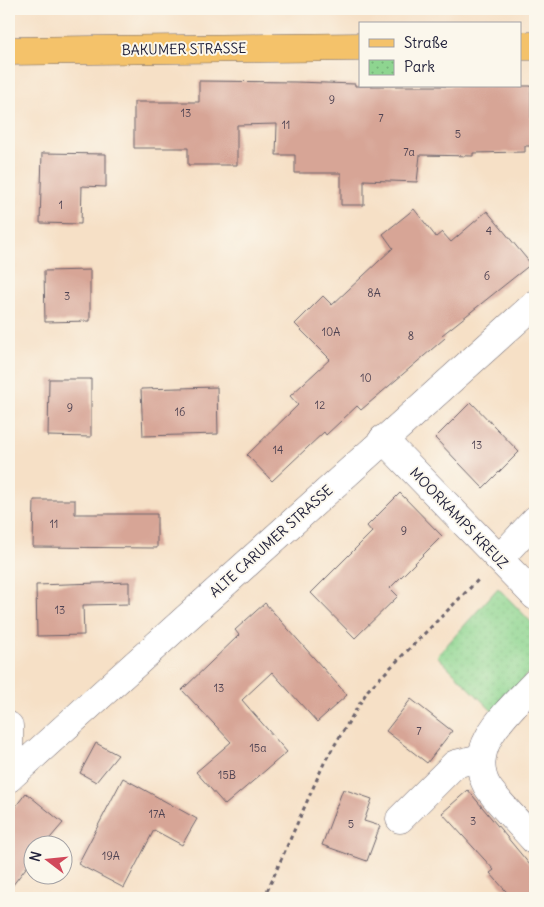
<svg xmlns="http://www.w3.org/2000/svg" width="544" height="907" font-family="Delius,sans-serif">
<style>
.park{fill:url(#park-dots);stroke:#587c66}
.building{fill:#d7a596}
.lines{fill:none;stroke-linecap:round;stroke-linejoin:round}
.minor-casing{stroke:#6c646c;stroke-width:29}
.major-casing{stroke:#6c646c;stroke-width:29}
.path{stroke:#6c646c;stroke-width:3;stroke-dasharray:4 4;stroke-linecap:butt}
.minor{stroke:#fff;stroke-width:28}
.major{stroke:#f4c26a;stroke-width:28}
.labels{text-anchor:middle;stroke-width:4;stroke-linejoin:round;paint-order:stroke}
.number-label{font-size:11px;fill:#4f4352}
.street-label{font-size:14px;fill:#22223b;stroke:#fbf7ec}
</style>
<defs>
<pattern id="park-dots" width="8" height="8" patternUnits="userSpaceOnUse" patternTransform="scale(1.25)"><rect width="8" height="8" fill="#8ed590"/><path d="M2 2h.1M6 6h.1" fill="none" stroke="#7ab77d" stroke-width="1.8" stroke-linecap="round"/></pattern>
</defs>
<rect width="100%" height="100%" fill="#fbf7ec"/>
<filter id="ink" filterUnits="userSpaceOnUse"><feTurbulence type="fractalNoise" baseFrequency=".02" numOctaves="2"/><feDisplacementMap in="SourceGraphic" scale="10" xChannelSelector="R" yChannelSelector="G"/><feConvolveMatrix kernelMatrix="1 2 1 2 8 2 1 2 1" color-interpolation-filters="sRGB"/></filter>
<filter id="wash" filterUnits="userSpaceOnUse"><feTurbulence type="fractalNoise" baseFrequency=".0096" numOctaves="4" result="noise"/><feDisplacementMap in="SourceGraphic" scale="20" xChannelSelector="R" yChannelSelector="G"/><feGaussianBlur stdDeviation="1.12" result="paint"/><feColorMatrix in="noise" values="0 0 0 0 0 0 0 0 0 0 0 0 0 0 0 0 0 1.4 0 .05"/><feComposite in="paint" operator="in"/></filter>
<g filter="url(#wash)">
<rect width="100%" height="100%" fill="#f6e0c6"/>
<path class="park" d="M498,588L535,626V665L494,713L437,656Z"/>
<g id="blocks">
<g class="building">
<path d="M199,81L296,82L355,84V86H531V118H535V146H525V152L473,153V156L420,155L417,182L364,180V205H341V173H295V155H276L277,124L237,125V165H188V148H134V102H199Z"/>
<path d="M42,153L106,154V187L82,186L81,224L40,223Z"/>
<path d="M414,209L436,237L442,232L451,242L487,211L531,264L442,335L445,338L361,410L357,406L326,435L324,432L272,481L247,455L298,405L290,396L330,359L295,324L323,296L332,305L393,248L383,234Z"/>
<path d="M90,270V321L45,322L44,271Z"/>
<path d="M49,379H91V437L48,436Z"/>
<path d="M217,387L218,434L143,436L141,389Z"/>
<path d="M471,402L519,452L483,488L435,438Z"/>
<path d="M400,493L442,536L390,588L398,596L355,638L311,593L372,532L367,526Z"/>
<path d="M34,500H75V514H157V548L33,547Z"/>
<path d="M129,582V604L83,605L84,635L37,636L36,585Z"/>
<path d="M265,603L347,695L317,722L272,672L242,700L287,752L225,805L196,772L231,742L182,690L239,635L235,630Z"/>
<path d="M411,699L452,731L427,763L386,731Z"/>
<path d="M96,743L118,755L96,782L80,773Z"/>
<path d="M123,778L197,819L182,845L154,830L124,888L78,864Z"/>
<path d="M343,789L372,799L364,821L380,826L367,861L322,845Z"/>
<path d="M468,790L535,871V898H512L490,873L494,870L442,813Z"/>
<path d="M26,793L63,823L45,844H32V860L9,890V815Z"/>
</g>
</g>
</g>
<g filter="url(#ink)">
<use href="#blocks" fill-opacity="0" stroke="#6c646c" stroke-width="1"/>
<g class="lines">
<defs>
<g id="minor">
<path d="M383,439L535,596"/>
<path d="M499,559L535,520"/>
<path d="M535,683C511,709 465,746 487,786C496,801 523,827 535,841"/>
<path d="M9,726V778"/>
<path d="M9,778L535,304"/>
<path d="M400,819L455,764L480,758"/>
</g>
<g id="major">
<path d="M520,46H535"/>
<path d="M9,51L360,47"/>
</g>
</defs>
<use href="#minor" class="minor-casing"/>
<use href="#major" class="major-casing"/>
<path class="path" d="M264,898L325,761L368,690L480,578"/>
<use href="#minor" class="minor"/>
<use href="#major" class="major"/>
</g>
</g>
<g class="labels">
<g class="number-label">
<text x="332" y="104">9</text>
<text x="186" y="117">13</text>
<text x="381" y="122">7</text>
<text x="286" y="129">11</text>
<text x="458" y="138">5</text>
<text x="409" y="156">7a</text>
<text x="61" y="209">1</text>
<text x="489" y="235">4</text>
<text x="487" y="280">6</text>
<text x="374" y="297">8A</text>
<text x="67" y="300">3</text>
<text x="331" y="336">10A</text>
<text x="411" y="340">8</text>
<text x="366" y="382">10</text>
<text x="320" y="409">12</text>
<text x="70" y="412">9</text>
<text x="180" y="416">16</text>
<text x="477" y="449">13</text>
<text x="278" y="454">14</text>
<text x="54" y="528">11</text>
<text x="404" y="535">9</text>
<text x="60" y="614">13</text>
<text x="219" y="692">13</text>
<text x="419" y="735">7</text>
<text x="258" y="752">15a</text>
<text x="227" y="779">15B</text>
<text x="157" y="818">17A</text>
<text x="473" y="825">3</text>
<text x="351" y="828">5</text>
<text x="111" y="860">19A</text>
</g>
<g class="street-label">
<text transform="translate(184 49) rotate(-1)" y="5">BAKUMER STRASSE</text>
<text transform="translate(459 518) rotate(46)" y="5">MOORKAMPS KREUZ</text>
<text transform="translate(271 541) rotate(-42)" y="5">ALTE CARUMER STRASSE</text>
</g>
</g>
<rect width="544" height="907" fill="none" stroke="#fbf7ec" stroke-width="30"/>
<rect x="359" y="22" width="162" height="65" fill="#fbf7ec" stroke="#a4a2a5"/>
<rect x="369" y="39" width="25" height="8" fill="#f4c26a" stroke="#a4a2a5"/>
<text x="404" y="48" font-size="15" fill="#22223b">Straße</text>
<rect x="369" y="60" width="25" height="15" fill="url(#park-dots)" stroke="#a4a2a5"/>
<text x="404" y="72" font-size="15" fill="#22223b">Park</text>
<g transform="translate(48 860) rotate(286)"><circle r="24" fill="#fbf7ec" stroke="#a4a2a5"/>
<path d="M0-4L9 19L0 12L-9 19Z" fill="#d1495b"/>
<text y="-8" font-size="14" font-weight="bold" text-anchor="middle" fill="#22223b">N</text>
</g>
</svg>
